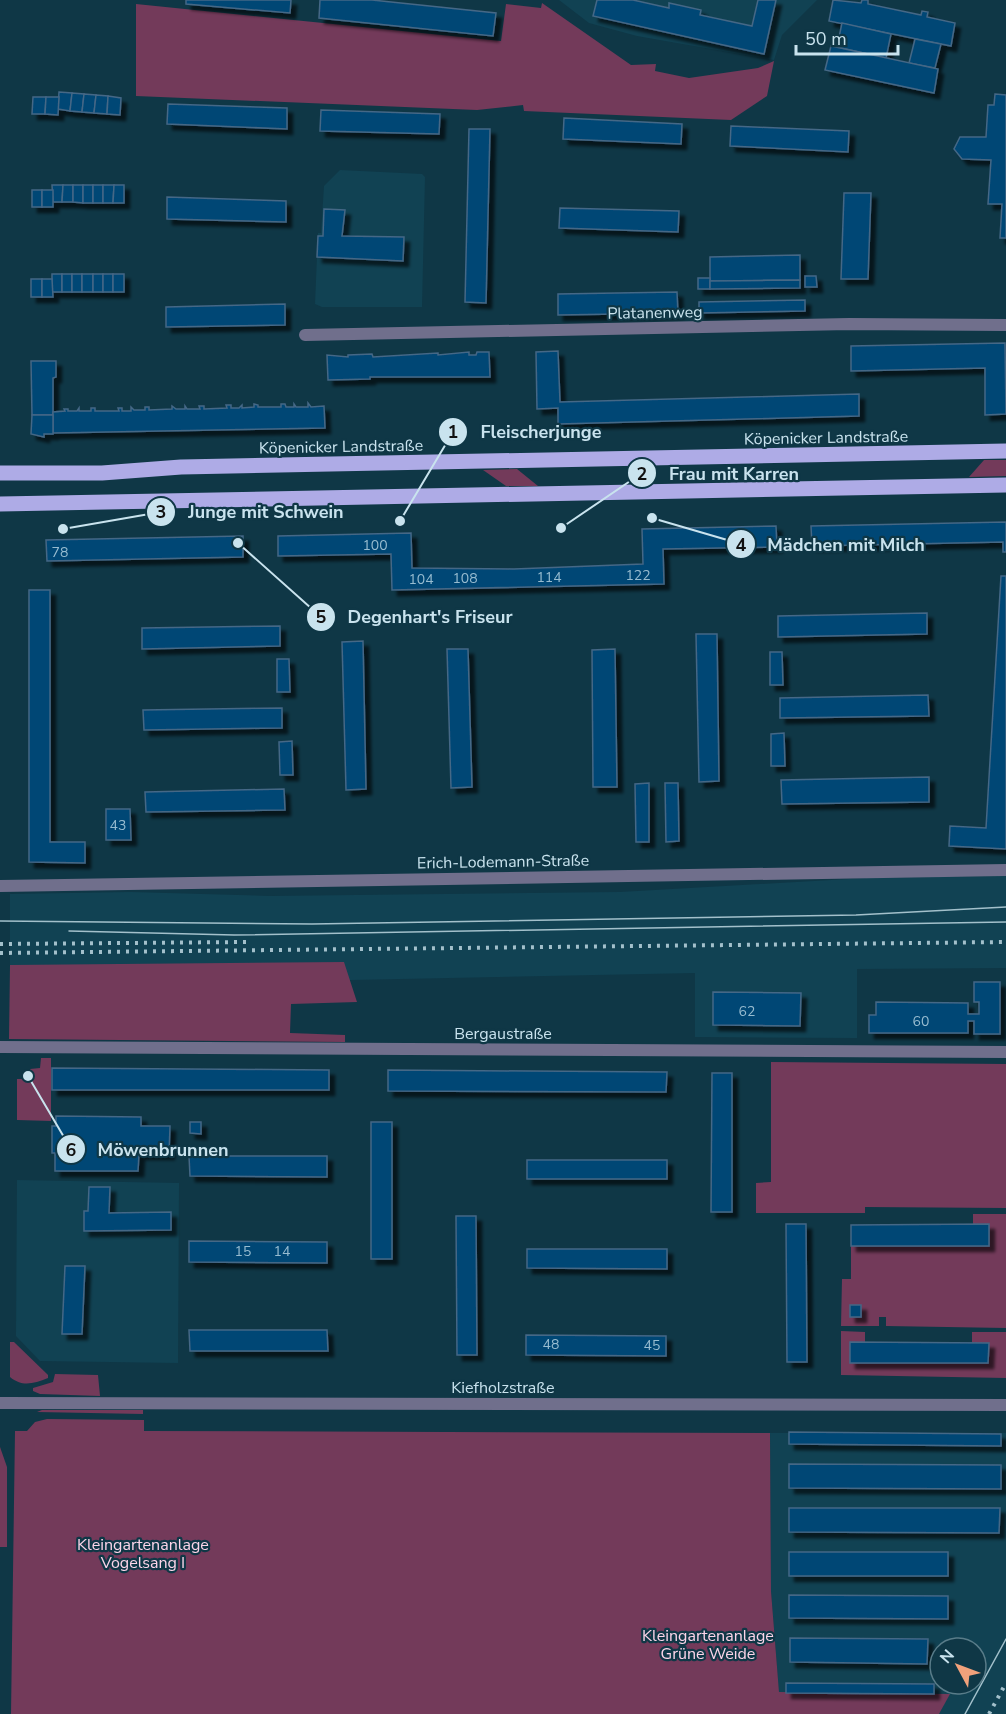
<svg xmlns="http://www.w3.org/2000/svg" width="1006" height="1714" font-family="'Nunito Sans',sans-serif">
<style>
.built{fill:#114253;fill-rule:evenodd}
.green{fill:#733a5a}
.building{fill:#014775;stroke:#446786;stroke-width:1.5;filter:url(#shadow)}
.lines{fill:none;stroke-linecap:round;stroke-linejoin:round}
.minor{stroke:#706f8c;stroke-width:12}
.tertiary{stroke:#706f8c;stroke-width:12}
.primary{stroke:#aeabe6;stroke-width:15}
.tram{stroke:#a3c0cb;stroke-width:1.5}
.rail{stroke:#a3c0cb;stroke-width:4;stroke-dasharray:3 6;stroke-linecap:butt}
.labels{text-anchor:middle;stroke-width:4.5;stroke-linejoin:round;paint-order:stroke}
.number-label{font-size:14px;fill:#97bcd0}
.street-label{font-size:16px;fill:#c9e3ee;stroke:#0f3746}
.park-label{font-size:16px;fill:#fdd5e9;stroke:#0f3746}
.leader{fill:none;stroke:#c9e3ee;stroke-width:2}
.callout-dot{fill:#c9e3ee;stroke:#0f3746;stroke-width:2}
.mark-label{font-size:18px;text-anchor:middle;font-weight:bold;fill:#111}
.callout-label{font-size:18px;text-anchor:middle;font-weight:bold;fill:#c9e3ee;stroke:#0f3746;stroke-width:4.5;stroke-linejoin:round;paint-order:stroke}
</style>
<defs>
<filter id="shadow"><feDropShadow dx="5.5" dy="5.5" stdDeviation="1.5" flood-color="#0009"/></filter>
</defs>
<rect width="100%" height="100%" fill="#0f3746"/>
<g class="built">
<path d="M559,0H817L782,35L774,60L637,36L589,23Z"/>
<path d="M340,170L422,174L425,177L422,307H322L315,304L318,233H321L324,186Z"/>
<path d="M1006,876V968L857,969V1038L695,1037V973L10,987V894L131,892L270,896L620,892L866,878Z"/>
<path d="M17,1180L179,1183L178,1363L40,1361L16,1336Z"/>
<path d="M770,1433H1006V1714H939L949,1694L779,1693L771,1591ZM940,1648H976V1684H940Z"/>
</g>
<g class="green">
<path d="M542,3L631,65L656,64L655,71L689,78L758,68L774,61L767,96L731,120L524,111L523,105L477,110L136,96V4L501,41L506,4L541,8Z"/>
<path d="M984,460H1006V476L969,477Z"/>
<path d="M517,469L538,486H506L483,470Z"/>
<path d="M344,962L357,1002L291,1004L290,1033L345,1035V1042L9,1039L10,965Z"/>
<path d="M41,1058H51V1121L17,1120V1079H30V1069L40,1068Z"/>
<path d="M771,1062L1006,1064V1208L865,1207V1213H756V1183L771,1182Z"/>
<path d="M973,1214H1006V1328L886,1326V1317H879V1326H841L842,1279H851V1246H989V1224H973Z"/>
<path d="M841,1331L865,1332V1342H850V1363L989,1343H972V1332H1006V1378L841,1375Z"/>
<path d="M10,1342H14L48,1375V1378C33,1384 22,1387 10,1377Z"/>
<path d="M55,1374L98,1375L100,1396L40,1394L33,1391V1388L53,1382Z"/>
<path d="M42,1410H143V1414L37,1412Z"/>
<path d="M47,1419L144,1420V1431L770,1433L771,1591L779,1692L950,1694L939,1714H11L15,1431H27L35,1422Z"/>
<path d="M0,1447L7,1467V1547H0Z"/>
</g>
<g class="building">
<path d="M186,0H291L290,13L186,4Z"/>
<path d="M320,0H372L496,13L493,36L319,18Z"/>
<path d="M597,0H633L669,8V3L701,10L700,15L752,26L758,0H776L764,54L593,16Z"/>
<path d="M833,0L861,3L862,0H868V4L921,15L922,11L928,12L927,17L955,23L951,46L829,21Z"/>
<path d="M842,23L891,34L886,58L837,47Z"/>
<path d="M915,39L941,44L935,68L909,63Z"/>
<path d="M831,46L938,69L934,93L825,70Z"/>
<path d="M59,92L72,93L70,111L58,109Z"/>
<path d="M72,93L84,94L82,112L70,111Z"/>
<path d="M84,94L96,95L94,113L82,112Z"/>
<path d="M995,94L1006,95V238H1000L1002,204H988L991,160L962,159L954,149L960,137H986L988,105H994Z"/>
<path d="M96,95L108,96L107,114L94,113Z"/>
<path d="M108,96L121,98L120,115L107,114Z"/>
<path d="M33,97H46L45,114H32Z"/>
<path d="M46,97H59L58,115L45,114Z"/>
<path d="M168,104L287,108V129L167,124Z"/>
<path d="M321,110L440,114L439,134L320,131Z"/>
<path d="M564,118L682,124L681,144L563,139Z"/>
<path d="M731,126L849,131L848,152L730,146Z"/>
<path d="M469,129H490L486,303L465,302Z"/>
<path d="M52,185H63L62,202H53Z"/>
<path d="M63,185H73V202H62Z"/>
<path d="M73,185H83V203L73,202Z"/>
<rect x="83" y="185" width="10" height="18"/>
<rect x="93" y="185" width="10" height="18"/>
<path d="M103,185H114L113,203H103Z"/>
<path d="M114,185H124V203H113Z"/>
<rect x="32" y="190" width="10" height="17"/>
<rect x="42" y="190" width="11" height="17"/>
<path d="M844,193H871L868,279H841Z"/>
<path d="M167,197L286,201V222L167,219Z"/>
<path d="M560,208L679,211L678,232L559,228Z"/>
<path d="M324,209L345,210L342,236L404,237L403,261L317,257L318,236H323Z"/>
<path d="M800,255V280L710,281V257Z"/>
<rect x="52" y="274" width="10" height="18"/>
<rect x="62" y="274" width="10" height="18"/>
<rect x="72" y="274" width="10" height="18"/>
<rect x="82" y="274" width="11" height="18"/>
<rect x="93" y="274" width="10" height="18"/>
<rect x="103" y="274" width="10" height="18"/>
<rect x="113" y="274" width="11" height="18"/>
<path d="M805,276H816L817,287H805Z"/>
<rect x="698" y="278" width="12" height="11"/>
<rect x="31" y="279" width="11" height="18"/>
<path d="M42,279H52L53,297H42Z"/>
<path d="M800,280V288L710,289V281Z"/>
<path d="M677,292L678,313L558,315V294Z"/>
<path d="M805,300V311L699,313V302Z"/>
<path d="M285,304V325L166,327V307Z"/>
<path d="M1005,343L1006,414L985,415V368L851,371V346Z"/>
<path d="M558,351L560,402L859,394V416L558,424V408L537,409L536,352Z"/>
<path d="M469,352V355H476L477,352H489L490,377H370V379L328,380L327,355L348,357V355L372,354L373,357L438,353V355Z"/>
<path d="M31,361H56V377L53,378V415H32Z"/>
<path d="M308,403L311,407L324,406L325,428L53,433V412L65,411L64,409H68V411H77L79,408V411H91V408H95V411H119L118,408H122V411H131V407L134,410H145V407H149V410L172,409V406L176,409H185V406L187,409H200L199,406H204V409L227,408L226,405H231V408H239L242,405V408L254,407V404L258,405V407H281V404H285L286,407H294V404L296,407H308Z"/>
<path d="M32,415H53V434H44V437L31,434Z"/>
<path d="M1006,522V552H1003V542L812,546L811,526Z"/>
<path d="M776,526L777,547L663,549L664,584L392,590L391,554L278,556V536L411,533L412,568L514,569L643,564L642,529Z"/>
<path d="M243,536V557L47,561L46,540Z"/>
<path d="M1001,576H1006V849L949,846L950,826L986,828Z"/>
<path d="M29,590H50V842H85V863L29,862Z"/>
<path d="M927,613V634L778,637V616Z"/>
<path d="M280,626V646L142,649V628Z"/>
<path d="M696,634H717L719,781L699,782Z"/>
<path d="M363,641L366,789L346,790L342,642Z"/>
<path d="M447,649H468L472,787L451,788Z"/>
<path d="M615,649L617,787H593L592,650Z"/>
<path d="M770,652H782L783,685H770Z"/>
<path d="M277,659H289L290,692H277Z"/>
<path d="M928,695L929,716L780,718V698Z"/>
<path d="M282,708V728L144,730L143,710Z"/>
<path d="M784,733L785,766H771V734Z"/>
<path d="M292,741L293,775H280L279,742Z"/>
<path d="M929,777V802L782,804L781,780Z"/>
<path d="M649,783V842H636L635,784Z"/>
<path d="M665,783H678L679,841L666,842Z"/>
<path d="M284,789L285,810L146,812L145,792Z"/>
<path d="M106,809H130L131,840H106Z"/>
<path d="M974,982H1000V1034H974V1021H968V1033H869V1015H876V1002L968,1003V1014H979V1002H974Z"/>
<path d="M713,992L801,993L800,1026L713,1025Z"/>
<path d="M52,1068L329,1070V1090H52Z"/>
<path d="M388,1070L667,1072L666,1092L388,1091Z"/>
<path d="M712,1073H732V1212H711Z"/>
<path d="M56,1116L141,1117V1126H170L169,1154H139L138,1171H55V1153H52V1126H56Z"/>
<path d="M190,1122H201V1134L190,1133Z"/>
<rect x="371" y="1122" width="21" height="137"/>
<path d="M189,1156H327V1177L190,1176Z"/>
<rect x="527" y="1160" width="140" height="19"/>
<path d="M89,1187H110L109,1213L171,1212V1230L84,1231V1211H88Z"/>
<path d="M456,1216H476L477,1355H457Z"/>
<path d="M786,1224H806L807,1362H787Z"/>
<path d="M989,1224V1246H851V1225Z"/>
<path d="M189,1241L327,1242V1263L189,1262Z"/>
<path d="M527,1249H667V1269L527,1268Z"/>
<path d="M65,1266H85L82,1334H62Z"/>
<rect x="850" y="1305" width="11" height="12"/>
<path d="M189,1330H327L328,1351H190Z"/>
<path d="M526,1335L666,1336V1356L526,1355Z"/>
<path d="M850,1342L989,1343L988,1363H850Z"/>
<path d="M789,1432L1001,1434V1446L789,1444Z"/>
<path d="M789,1464L1001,1465V1489L789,1488Z"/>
<path d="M789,1508H1000L999,1533L789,1532Z"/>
<rect x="789" y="1552" width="159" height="24"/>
<path d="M789,1595L948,1596V1619L789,1618Z"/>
<path d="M790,1638L928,1639L927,1664L790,1662Z"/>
<path d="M786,1683L934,1684V1694L786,1693Z"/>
</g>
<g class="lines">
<g class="minor">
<path d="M305,335L849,324L1006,325"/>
<path d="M0,886L1006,870"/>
<path d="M0,1047L1006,1052"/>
</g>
<path class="tertiary" d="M0,1403L1006,1405"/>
<g class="primary">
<path d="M0,473H102L181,467L1006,451"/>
<path d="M0,504L1006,485"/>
</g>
<g class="tram">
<path d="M0,921L312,924L856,915L1006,907"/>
<path d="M69,931L234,935L1006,922"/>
<path d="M965,1714L1006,1639"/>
</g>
<g class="rail">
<path d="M0,944L246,942"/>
<path d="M0,953L1006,942"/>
<path d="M989,1714L1006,1683"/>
</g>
</g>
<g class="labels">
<g class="number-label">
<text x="375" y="550">100</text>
<text x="60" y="557">78</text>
<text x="638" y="580">122</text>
<text x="549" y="582">114</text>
<text x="465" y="583">108</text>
<text x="421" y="584">104</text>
<text x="118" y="830">43</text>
<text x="747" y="1016">62</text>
<text x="921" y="1026">60</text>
<text x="243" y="1256">15</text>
<text x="282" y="1256">14</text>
<text x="551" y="1349">48</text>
<text x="652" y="1350">45</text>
</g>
<g class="street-label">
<text transform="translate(655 312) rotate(-1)" y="6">Platanenweg</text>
<text transform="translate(826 437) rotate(-1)" y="6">Köpenicker Landstraße</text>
<text transform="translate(341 446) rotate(-1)" y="6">Köpenicker Landstraße</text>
<text transform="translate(503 861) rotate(-1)" y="6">Erich-Lodemann-Straße</text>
<text x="503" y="1039">Bergaustraße</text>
<text x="503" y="1393">Kiefholzstraße</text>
</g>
<g class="park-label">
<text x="143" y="1550">Kleingartenanlage<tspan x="143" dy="18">Vogelsang I</tspan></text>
<text x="708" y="1641">Kleingartenanlage<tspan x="708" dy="18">Grüne Weide</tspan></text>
</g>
</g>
<path class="leader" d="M400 521L453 432M561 528L642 473M63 529L161 512M652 518L741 544M238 543L321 617M28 1076L71 1149"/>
<g class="callout-dot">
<circle cx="400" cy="521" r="6"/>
<circle cx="561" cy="528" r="6"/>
<circle cx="63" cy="529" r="6"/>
<circle cx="652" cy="518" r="6"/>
<circle cx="238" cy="543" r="6"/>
<circle cx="28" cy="1076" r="6"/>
<circle cx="453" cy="432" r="15"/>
<circle cx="642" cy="473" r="15"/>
<circle cx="161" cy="512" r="15"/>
<circle cx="741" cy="544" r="15"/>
<circle cx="321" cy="617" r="15"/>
<circle cx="71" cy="1149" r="15"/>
</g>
<g class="mark-label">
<text x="453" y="438">1</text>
<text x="642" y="480">2</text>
<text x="161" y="518">3</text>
<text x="741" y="551">4</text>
<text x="321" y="623">5</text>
<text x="71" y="1156">6</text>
</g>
<g class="callout-label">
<text x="541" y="438">Fleischerjunge</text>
<text x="734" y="480">Frau mit Karren</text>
<text x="266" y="518">Junge mit Schwein</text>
<text x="846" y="551">Mädchen mit Milch</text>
<text x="430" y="623">Degenhart's Friseur</text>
<text x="163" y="1156">Möwenbrunnen</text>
</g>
<g transform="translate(958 1666) rotate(311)"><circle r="28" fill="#0f3746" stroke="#597c89" stroke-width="1.5"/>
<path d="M0-4.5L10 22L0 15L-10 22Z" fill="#f1a17b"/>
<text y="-9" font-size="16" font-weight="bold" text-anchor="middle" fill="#c9e3ee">N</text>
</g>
<path d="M796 45v9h102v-9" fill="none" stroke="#c9e3ee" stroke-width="3"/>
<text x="805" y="45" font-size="18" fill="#c9e3ee" stroke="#0f3746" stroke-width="4.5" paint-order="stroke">50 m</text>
</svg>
